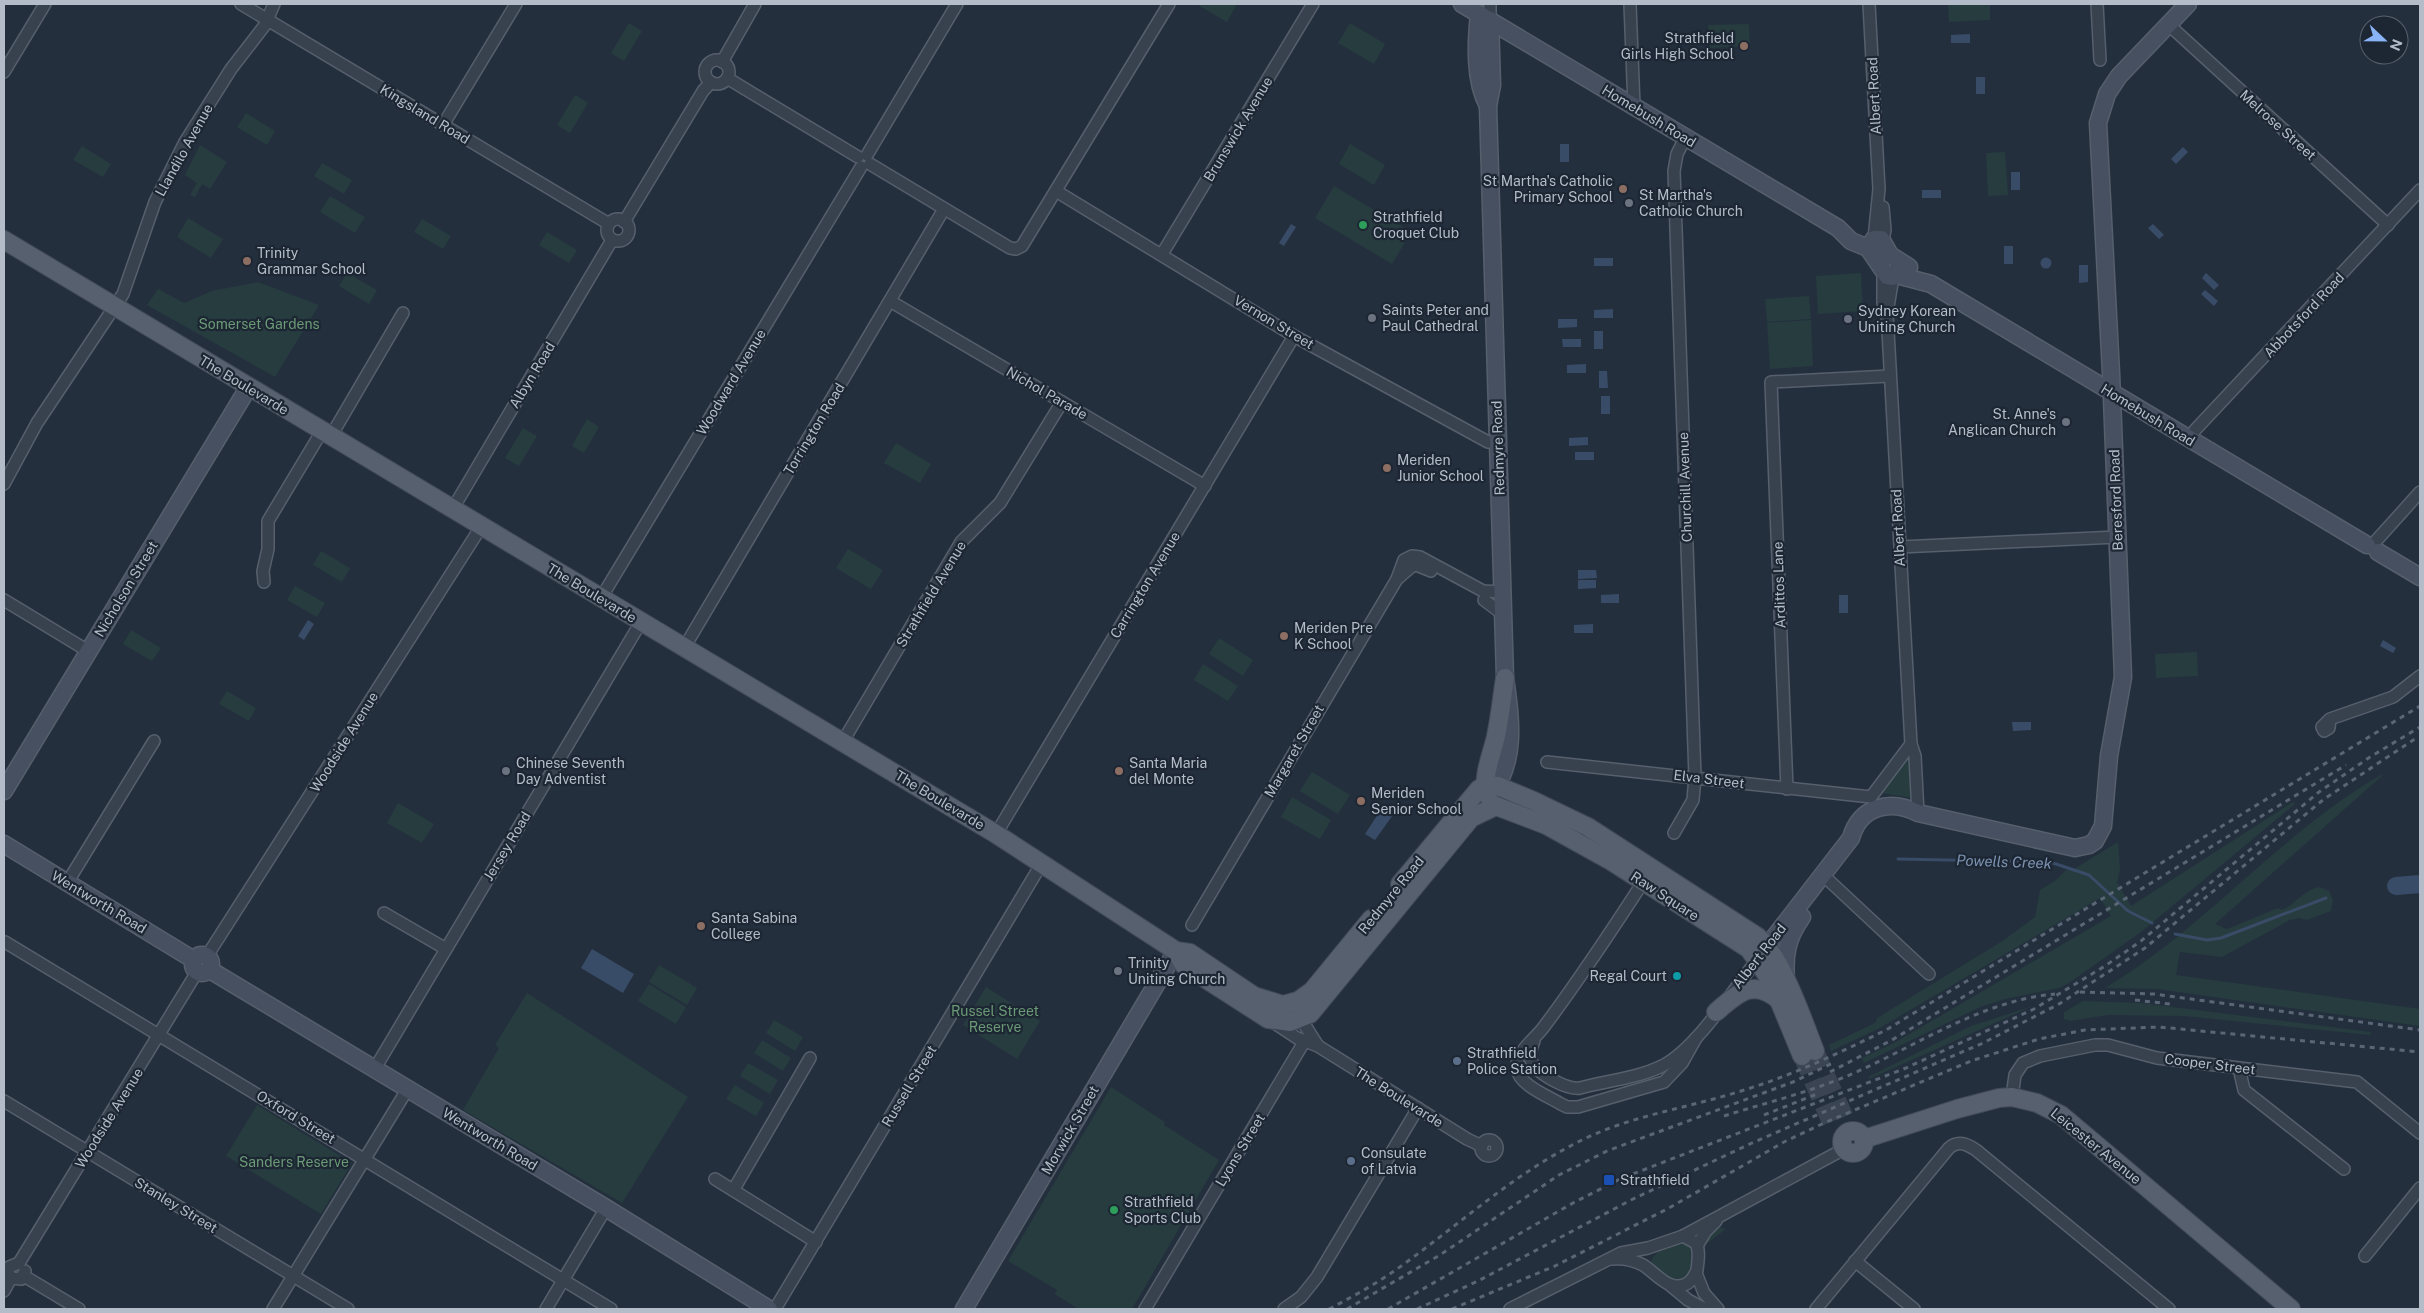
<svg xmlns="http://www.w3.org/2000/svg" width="2424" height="1313" font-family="'Public Sans',sans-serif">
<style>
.green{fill:#263c3f}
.water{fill:#394c67}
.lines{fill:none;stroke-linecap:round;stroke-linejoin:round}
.stream{stroke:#394c67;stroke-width:3}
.river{stroke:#394c67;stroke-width:18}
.primary-tunnel{stroke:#3a4453;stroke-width:18;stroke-dasharray:18 9;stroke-linecap:butt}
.street-casing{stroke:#565f6c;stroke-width:14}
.secondary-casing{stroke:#565f6c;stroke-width:19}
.primary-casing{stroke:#414a57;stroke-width:20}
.street{stroke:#38414e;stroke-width:11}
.secondary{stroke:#465061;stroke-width:16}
.primary{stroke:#56606e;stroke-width:18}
.rail{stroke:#5a6575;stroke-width:3;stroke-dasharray:5 5;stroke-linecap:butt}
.education-dot{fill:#8d6e63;stroke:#1d2633;stroke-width:2}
.worship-dot{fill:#6b7280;stroke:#1d2633;stroke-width:2}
.leisure-dot{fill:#2e9e5b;stroke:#1d2633;stroke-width:2}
.culture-dot{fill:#0f9aa8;stroke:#1d2633;stroke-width:2}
.service-dot{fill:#5c6f8a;stroke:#1d2633;stroke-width:2}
.transit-dot{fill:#1a4fb4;stroke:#1d2633;stroke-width:2}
.labels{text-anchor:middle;stroke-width:4.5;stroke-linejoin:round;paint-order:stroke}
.poi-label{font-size:14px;fill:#b4bcc9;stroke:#1d2633;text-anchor:start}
.street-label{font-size:14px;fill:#b4bcc9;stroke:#1d2633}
.park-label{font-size:14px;fill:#6b9a76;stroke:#1d2633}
.water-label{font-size:15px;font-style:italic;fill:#7c92b1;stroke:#1d2633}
</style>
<rect width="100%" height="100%" fill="#242f3e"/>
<g class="green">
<path d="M1196,4H1237L1227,22Z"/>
<path d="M1948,4H1990V20L1949,22Z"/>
<path d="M629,23L642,31L624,61L611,53Z"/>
<path d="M1350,23L1385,44L1374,64L1338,43Z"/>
<path d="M1749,24L1750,46L1709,48L1708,25Z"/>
<path d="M575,95L588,103L570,133L557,125Z"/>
<path d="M246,113L275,131L267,145L237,127Z"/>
<path d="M1350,144L1385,165L1374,185L1339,164Z"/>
<path d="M200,145L227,162L210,189L202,184L195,197L190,195L197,183L185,175Z"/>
<path d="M82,146L111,164L103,177L73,160Z"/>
<path d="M2005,152L2008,195L1988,196L1986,153Z"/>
<path d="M322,163L352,180L344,194L314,176Z"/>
<path d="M1334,186L1411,232L1392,264L1315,218Z"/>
<path d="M330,196L365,217L355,233L320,212Z"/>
<path d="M188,218L223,239L211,258L177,237Z"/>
<path d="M422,219L451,236L443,249L414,232Z"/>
<path d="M547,232L577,250L569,263L539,245Z"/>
<path d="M347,273L377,290L369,304L339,286Z"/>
<path d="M1861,273L1863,311L1818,314L1816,276Z"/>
<path d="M258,282L319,305L275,377L147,305L158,289L184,303L212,291Z"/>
<path d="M1809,296L1811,319L1767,322L1765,299Z"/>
<path d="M1811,320L1813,366L1770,369L1767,323Z"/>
<path d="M587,419L599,427L584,453L572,446Z"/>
<path d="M523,428L537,436L519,466L505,458Z"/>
<path d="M896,443L931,464L920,483L884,463Z"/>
<path d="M848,549L883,570L871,589L836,568Z"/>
<path d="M321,551L350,568L342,582L313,565Z"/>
<path d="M295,586L325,603L317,617L287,600Z"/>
<path d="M131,630L161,648L152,661L123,644Z"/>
<path d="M1219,638L1253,660L1243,676L1209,654Z"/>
<path d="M2197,652L2198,676L2156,678L2155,654Z"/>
<path d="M1203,664L1238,686L1228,701L1194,680Z"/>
<path d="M227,691L256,708L249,721L219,704Z"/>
<path d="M1909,758L1912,798L1882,793Z"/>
<path d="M1312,772L1350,795L1338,814L1300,791Z"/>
<path d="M2381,775H2383L2215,924L2227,929L2278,908L2282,910C2297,903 2302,891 2319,887L2329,891L2333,900L2331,911L2307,920L2299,918L2290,920L2222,957L2180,952L2176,975L2420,1009V1026L2157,989L2105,988C2205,928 2280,833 2381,775Z"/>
<path d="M1292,797L1331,820L1320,839L1281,817Z"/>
<path d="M2293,802L2295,804L2141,932L2069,983L2059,988L2005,999L1980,1007L1864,1063L1862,1058L1894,1043L2111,916L2100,898L1878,1029L1831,1051L1829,1045L1875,1023L1877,1018L2004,940L2035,917L2040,890L2056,880L2066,870L2074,869L2118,842L2120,870L2117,882L2131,906Z"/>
<path d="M398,803L434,824L422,843L387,823Z"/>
<path d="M659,965L697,988L687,1005L649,982Z"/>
<path d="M649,984L686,1007L676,1024L638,1001Z"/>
<path d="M986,987L1040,1021L1017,1059L963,1025Z"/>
<path d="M527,993L688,1097L622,1203L463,1110L499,1048L495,1045Z"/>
<path d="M2083,1001L2141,1003L2371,1032L2370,1035L2184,1016L2108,1015L2070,1021L2064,1019V1012Z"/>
<path d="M2033,1006L1869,1079L1868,1077L1971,1026Z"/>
<path d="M774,1020L803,1037L795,1051L766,1033Z"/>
<path d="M762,1040L791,1058L783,1071L754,1053Z"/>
<path d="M748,1063L778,1080L770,1094L740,1076Z"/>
<path d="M735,1085L764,1103L756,1116L726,1099Z"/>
<path d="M1111,1087L1165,1122L1164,1125L1219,1160L1132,1309H1078L1055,1294L1057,1290L1008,1261Z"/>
<path d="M257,1105L352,1163L321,1214L226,1156Z"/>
<path d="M1718,1227L1726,1229L1705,1245L1709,1235Z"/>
<path d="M1680,1244L1688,1245C1696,1254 1693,1271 1683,1278C1672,1281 1654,1273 1651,1261C1655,1250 1669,1246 1680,1244Z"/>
</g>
<g class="water">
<path d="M1970,34V43H1951V35Z"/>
<rect x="1976" y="77" width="9" height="17"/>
<rect x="1560" y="144" width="9" height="18"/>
<path d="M2183,147L2188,152L2176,164L2171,159Z"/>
<rect x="2011" y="172" width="9" height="18"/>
<rect x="1922" y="190" width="19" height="8"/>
<path d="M1291,224L1296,227L1284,246L1279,243Z"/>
<path d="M2153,224L2164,235L2159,239L2148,228Z"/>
<rect x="2004" y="246" width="9" height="18"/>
<circle cx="2046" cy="263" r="5.5"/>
<rect x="1594" y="258" width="19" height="8"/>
<path d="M2079,265H2088V282L2079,283Z"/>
<path d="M2206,273L2219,285L2214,290L2202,278Z"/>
<path d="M2205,290L2218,301L2214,306L2201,294Z"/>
<path d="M1613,309V318H1594V310Z"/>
<path d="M1577,319V327L1558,328V319Z"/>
<rect x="1594" y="331" width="9" height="18"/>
<path d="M1562,339H1581V347H1563Z"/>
<path d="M1586,364V373H1567V365Z"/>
<path d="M1599,371H1607L1608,388H1599Z"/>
<rect x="1601" y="396" width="9" height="18"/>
<path d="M1588,437V445L1569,446V438Z"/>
<rect x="1575" y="452" width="19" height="8"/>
<path d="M1578,570H1596L1597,578L1578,579Z"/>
<path d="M1578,580H1596V588L1578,589Z"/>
<path d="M1619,594V603H1601V595Z"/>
<rect x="1839" y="595" width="9" height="18"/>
<path d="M308,620L314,624L304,640L298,636Z"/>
<path d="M1593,624V633H1574V625Z"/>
<path d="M2383,640L2396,648L2393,653L2380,646Z"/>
<path d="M2012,722H2031V730L2013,731Z"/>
<path d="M1384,805L1395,812L1375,840L1365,834Z"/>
<path d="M592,949L634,974L623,993L581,968Z"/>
</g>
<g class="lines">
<g class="stream">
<path d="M1898,859L2050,862L2089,875L2128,911L2152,923"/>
<path d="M2175,934L2207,940L2221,938L2326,898"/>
</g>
<path class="river" d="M2396,886L2420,884"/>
<g class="primary-tunnel">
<path d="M1815,1051L1846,1120"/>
<path d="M1802,1056L1833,1127"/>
</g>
<defs>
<g id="street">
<path d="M241,4L609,224"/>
<path d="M1490,4V20"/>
<path d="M1630,4L1634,106"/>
<path d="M1869,4L1879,189L1874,239"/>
<path d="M2097,4L2100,60"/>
<path d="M2169,25L2388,225"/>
<circle cx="717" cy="72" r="12"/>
<path d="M722,62L755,4"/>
<path d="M4,72L45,4"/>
<path d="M727,78L858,157"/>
<path d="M443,125L516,4"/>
<path d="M867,155L957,4"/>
<path d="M870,164L1010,248L1016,249L1022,246L1169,4"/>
<path d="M1056,191L1294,336L1488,442L1498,443"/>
<circle cx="618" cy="230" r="11"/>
<path d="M624,222L703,91L711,82"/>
<path d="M1883,240L1885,230L1883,207"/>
<path d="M1162,254L1313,4"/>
<path d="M1883,273V303"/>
<path d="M1893,277L1887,313L1911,744L1915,756L1918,813"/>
<path d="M890,301L1205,486"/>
<path d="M331,436L403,313"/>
<path d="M2189,440L2195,430L2420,190"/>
<path d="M4,484L37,423L123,294L155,202L185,142L231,69L265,25L274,4"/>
<path d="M452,510L612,240"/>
<path d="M2375,542L2420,492"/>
<path d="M1900,547L2117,537"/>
<path d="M1397,579L1411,567L1416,565L1431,571"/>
<path d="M264,582L263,571L268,549V521L322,431"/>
<path d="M601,598L861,167"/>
<path d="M4,600L88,651"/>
<path d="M1484,600L1504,615"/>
<path d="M684,648L944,209"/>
<path d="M2330,719L2329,728L2324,731L2322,727L2330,719L2393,697L2420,676"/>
<path d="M842,743L961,542L1000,503L1062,402"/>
<path d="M1547,762L1871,797L1911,744"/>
<path d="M1787,789L1771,382L1890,376"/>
<path d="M1674,833L1693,800L1695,777L1674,171L1677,154L1685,138"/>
<path d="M996,834L1294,336"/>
<path d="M1823,875L1929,974"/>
<path d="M1647,876C1614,927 1580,979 1543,1028C1534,1040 1515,1052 1517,1069C1519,1085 1548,1096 1561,1104L1567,1107H1578L1664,1082L1682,1063L1696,1038"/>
<path d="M67,883L154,741"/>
<path d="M384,913L446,949"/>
<path d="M1192,925L1397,579L1404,560L1412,556L1420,557L1483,591L1503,592"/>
<path d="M5,942L611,1309"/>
<path d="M207,956L481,527"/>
<path d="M1301,1019L1318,1046"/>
<path d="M1273,1022L1297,1038L1318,1046L1467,1139L1482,1146"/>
<path d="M1534,1041C1532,1046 1529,1053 1531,1060C1535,1073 1567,1090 1580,1088C1606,1081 1638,1078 1662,1066C1696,1049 1733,990 1757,960"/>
<path d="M2239,1068L2244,1090L2344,1169"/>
<path d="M374,1070L641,622"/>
<path d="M2012,1097L2015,1075L2023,1063L2040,1056L2095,1045H2108L2157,1058L2357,1082L2420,1133"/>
<path d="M4,1101L348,1309"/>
<circle cx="1489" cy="1148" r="8"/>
<path d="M715,1179L816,1242"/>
<path d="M734,1189L810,1058"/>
<path d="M1697,1246L1706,1231L1716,1221"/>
<path d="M2365,1256L2420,1188"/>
<path d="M1612,1259C1623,1258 1633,1260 1643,1265C1656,1273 1670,1294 1688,1283C1692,1280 1695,1275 1697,1270C1698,1261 1700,1251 1696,1243L1683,1236"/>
<path d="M1855,1261L1914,1309"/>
<path d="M19,1263L197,972"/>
<path d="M1696,1273L1704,1293L1718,1309"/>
<path d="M24,1276L79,1309"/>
<path d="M11,1278L21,1279L25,1271"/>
<path d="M11,1278L8,1273L9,1267L19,1263"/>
<path d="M1670,1285L1688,1300L1705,1309"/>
<path d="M4,1291L11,1278"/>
<path d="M273,1309L407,1090"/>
<path d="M546,1309L606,1208"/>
<path d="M775,1309L1042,863"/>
<path d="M1145,1309L1304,1042"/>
<path d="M1284,1309L1301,1297L1317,1277L1418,1108"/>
<path d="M1510,1309L1621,1253L1648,1248L1683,1236L1844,1149"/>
<path d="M1816,1309L1949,1148C1958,1140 1967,1144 1976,1150L2169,1309"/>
</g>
<g id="secondary">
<path d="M1462,4L1838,228L1851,241L1868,248L1887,276L1893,277L1898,274L1899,262"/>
<path d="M1479,14C1476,43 1474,80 1488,106"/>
<path d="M1868,248L1874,239H1881L1890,255L1909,267"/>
<path d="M1897,275L1931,284L2367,545"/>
<path d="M2378,552L2420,577"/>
<path d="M4,791L248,388"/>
<path d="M1490,797C1517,760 1511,721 1505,678L1488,106L1492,85L1490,20"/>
<path d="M4,844L194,960"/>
<circle cx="202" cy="964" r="9"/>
<path d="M1759,957L1851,838C1860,806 1890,799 1918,813L2075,848L2089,845L2095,841L2103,826L2109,756L2123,677L2111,373L2098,123L2107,94L2119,76L2188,4"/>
<path d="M210,970L606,1208L769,1309"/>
<path d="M1786,980C1784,955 1787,938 1802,917"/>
<path d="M964,1309L1176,951"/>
</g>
<g id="primary">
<path d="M4,240L996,834L1176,951L1184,965L1268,1019L1290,1022L1310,1014L1471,818L1496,806L1546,825L1611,861L1749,949L1771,981L1802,1056"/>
<path d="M1488,796C1481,777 1492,755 1496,736C1500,717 1502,697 1505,678"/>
<path d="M1400,884L1479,789L1485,785L1498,786L1534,801L1588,827L1758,937C1783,960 1802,1018 1815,1051"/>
<path d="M1176,951L1190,953L1254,996L1283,1005L1298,1001L1312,991L1371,919"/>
<path d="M1716,1012C1738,993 1753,978 1779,1000"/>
<circle cx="1853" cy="1142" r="11"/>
<path d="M1864,1139L1957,1109L1999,1098L2012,1097L2037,1103L2061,1115L2291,1309"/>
</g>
</defs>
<use href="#street" class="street-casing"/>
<use href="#secondary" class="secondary-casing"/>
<use href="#primary" class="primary-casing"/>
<use href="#street" class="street"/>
<use href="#secondary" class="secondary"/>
<use href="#primary" class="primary"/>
<g class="rail">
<path d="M2080,992L2154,994L2420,1030"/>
<path d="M2135,1000L2170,1004"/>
<path d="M1830,1072L1892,1040L2346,765"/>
<path d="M1764,1115L1817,1094"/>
<path d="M1724,1116C1765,1103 1807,1093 1847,1076C1916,1047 1979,1001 2055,994"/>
<path d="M1329,1309C1352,1297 1376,1284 1397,1269C1459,1225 1513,1174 1582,1140C1633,1115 1688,1108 1741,1091C1791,1076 1839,1053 1886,1030L2420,706"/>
<path d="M1347,1309L1440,1255L1559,1175L1607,1151L1793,1082L1835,1062"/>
<path d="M1388,1309L1573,1203L1620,1179L1906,1068L2034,1009L2105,966L2141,941L2319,792L2370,757L2420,727"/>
<path d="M1417,1309L1478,1281L1631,1200L1752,1143L1983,1043L2059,1004L2145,948L2324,799L2418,737"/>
<path d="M1452,1309L1555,1266L1669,1208L1784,1142L1824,1123L1971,1061L2039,1039L2085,1030L2159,1027L2420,1052"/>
</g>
</g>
<g class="education-dot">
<circle cx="1744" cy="46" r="5"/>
<circle cx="1623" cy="189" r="5"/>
<circle cx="247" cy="261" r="5"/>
<circle cx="1387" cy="468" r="5"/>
<circle cx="1284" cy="636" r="5"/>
<circle cx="1119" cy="771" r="5"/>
<circle cx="1361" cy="801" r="5"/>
<circle cx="701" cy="926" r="5"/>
</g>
<g class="worship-dot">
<circle cx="1629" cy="203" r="5"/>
<circle cx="1372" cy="318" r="5"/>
<circle cx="1848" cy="319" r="5"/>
<circle cx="2066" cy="422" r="5"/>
<circle cx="506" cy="771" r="5"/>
<circle cx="1118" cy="971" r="5"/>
</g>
<g class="leisure-dot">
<circle cx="1363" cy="225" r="5"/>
<circle cx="1114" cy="1210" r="5"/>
</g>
<circle class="culture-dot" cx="1677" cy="976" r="5"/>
<g class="service-dot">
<circle cx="1457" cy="1061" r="5"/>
<circle cx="1351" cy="1161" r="5"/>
</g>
<rect class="transit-dot" x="1603" y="1174" width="12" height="12" rx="2.5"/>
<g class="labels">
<g class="poi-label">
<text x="1734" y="43" text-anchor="end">Strathfield<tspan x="1734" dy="16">Girls High School</tspan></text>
<text x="1613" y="186" text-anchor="end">St Martha's Catholic<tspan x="1613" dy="16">Primary School</tspan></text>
<text x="1639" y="200">St Martha's<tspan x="1639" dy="16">Catholic Church</tspan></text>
<text x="1373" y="222">Strathfield<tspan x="1373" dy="16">Croquet Club</tspan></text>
<text x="257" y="258">Trinity<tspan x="257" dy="16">Grammar School</tspan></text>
<text x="1382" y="315">Saints Peter and<tspan x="1382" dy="16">Paul Cathedral</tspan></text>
<text x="1858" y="316">Sydney Korean<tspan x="1858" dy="16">Uniting Church</tspan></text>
<text x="2056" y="419" text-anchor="end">St. Anne's<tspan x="2056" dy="16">Anglican Church</tspan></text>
<text x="1397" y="465">Meriden<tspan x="1397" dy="16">Junior School</tspan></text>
<text x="1294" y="633">Meriden Pre<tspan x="1294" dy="16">K School</tspan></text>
<text x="516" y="768">Chinese Seventh<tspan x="516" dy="16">Day Adventist</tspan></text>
<text x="1129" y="768">Santa Maria<tspan x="1129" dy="16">del Monte</tspan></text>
<text x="1371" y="798">Meriden<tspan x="1371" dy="16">Senior School</tspan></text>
<text x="711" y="923">Santa Sabina<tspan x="711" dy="16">College</tspan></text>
<text x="1128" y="968">Trinity<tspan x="1128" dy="16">Uniting Church</tspan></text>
<text x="1667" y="981" text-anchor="end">Regal Court</text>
<text x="1467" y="1058">Strathfield<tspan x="1467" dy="16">Police Station</tspan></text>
<text x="1361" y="1158">Consulate<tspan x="1361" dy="16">of Latvia</tspan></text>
<text x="1620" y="1185">Strathfield</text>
<text x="1124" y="1207">Strathfield<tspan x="1124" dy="16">Sports Club</tspan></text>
</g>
<g class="street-label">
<text transform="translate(1874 96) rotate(-93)" y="5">Albert Road</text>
<text transform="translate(425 114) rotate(31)" y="5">Kingsland Road</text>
<text transform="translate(1649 116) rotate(31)" y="5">Homebush Road</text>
<text transform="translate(2278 125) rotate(42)" y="5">Melrose Street</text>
<text transform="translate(1238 129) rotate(-59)" y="5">Brunswick Avenue</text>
<text transform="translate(184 150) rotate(-61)" y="5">Llandilo Avenue</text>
<text transform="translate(2304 315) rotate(-47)" y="5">Abbotsford Road</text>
<text transform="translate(1274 322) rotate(31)" y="5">Vernon Street</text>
<text transform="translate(532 375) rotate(-59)" y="5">Albyn Road</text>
<text transform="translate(731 382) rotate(-59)" y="5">Woodward Avenue</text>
<text transform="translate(244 385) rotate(31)" y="5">The Boulevarde</text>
<text transform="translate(1047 393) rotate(30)" y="5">Nichol Parade</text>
<text transform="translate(2148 415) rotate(31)" y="5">Homebush Road</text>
<text transform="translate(814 429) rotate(-59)" y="5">Torrington Road</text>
<text transform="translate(1498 448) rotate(-92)" y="5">Redmyre Road</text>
<text transform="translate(1685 487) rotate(-92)" y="5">Churchill Avenue</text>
<text transform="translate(2116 500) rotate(-92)" y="5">Beresford Road</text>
<text transform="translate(1898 528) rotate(-93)" y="5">Albert Road</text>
<text transform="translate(1145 585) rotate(-59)" y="5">Carrington Avenue</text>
<text transform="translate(1779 585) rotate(-92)" y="5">Ardittos Lane</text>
<text transform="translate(126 589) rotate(-59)" y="5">Nicholson Street</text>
<text transform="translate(592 593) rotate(31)" y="5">The Boulevarde</text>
<text transform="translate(931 594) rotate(-59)" y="5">Strathfield Avenue</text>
<text transform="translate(344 742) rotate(-58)" y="5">Woodside Avenue</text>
<text transform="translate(1294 751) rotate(-60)" y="5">Margaret Street</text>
<text transform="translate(1709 779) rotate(7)" y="5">Elva Street</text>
<text transform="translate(940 800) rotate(31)" y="5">The Boulevarde</text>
<text transform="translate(507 846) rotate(-59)" y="5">Jersey Road</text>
<text transform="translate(1391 895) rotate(-51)" y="5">Redmyre Road</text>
<text transform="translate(1665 896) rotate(33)" y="5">Raw Square</text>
<text transform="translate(99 902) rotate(31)" y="5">Wentworth Road</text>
<text transform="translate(1759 956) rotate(-52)" y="5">Albert Road</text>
<text transform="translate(2210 1064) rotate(7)" y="5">Cooper Street</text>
<text transform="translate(909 1086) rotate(-59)" y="5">Russell Street</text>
<text transform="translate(1399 1097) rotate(32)" y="5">The Boulevarde</text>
<text transform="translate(296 1117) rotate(31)" y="5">Oxford Street</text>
<text transform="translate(109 1118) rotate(-58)" y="5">Woodside Avenue</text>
<text transform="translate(1070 1130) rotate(-60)" y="5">Morwick Street</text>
<text transform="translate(490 1139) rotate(31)" y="5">Wentworth Road</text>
<text transform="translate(2096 1146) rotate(39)" y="5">Leicester Avenue</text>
<text transform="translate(1240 1150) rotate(-59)" y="5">Lyons Street</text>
<text transform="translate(176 1205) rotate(31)" y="5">Stanley Street</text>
</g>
<g class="park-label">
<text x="259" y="329">Somerset Gardens</text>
<text x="995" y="1016">Russel Street<tspan x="995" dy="16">Reserve</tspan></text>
<text x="294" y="1167">Sanders Reserve</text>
</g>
<g class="water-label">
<text transform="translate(2004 862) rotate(2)" y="5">Powells Creek</text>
</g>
</g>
<rect width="2424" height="1313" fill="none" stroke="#b4bcc9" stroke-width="10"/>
<g transform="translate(2384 40) rotate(112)"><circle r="24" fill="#1d2633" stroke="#59626f"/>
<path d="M0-4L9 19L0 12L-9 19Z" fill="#8ab4f8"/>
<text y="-8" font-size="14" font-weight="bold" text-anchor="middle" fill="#b4bcc9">N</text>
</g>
</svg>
